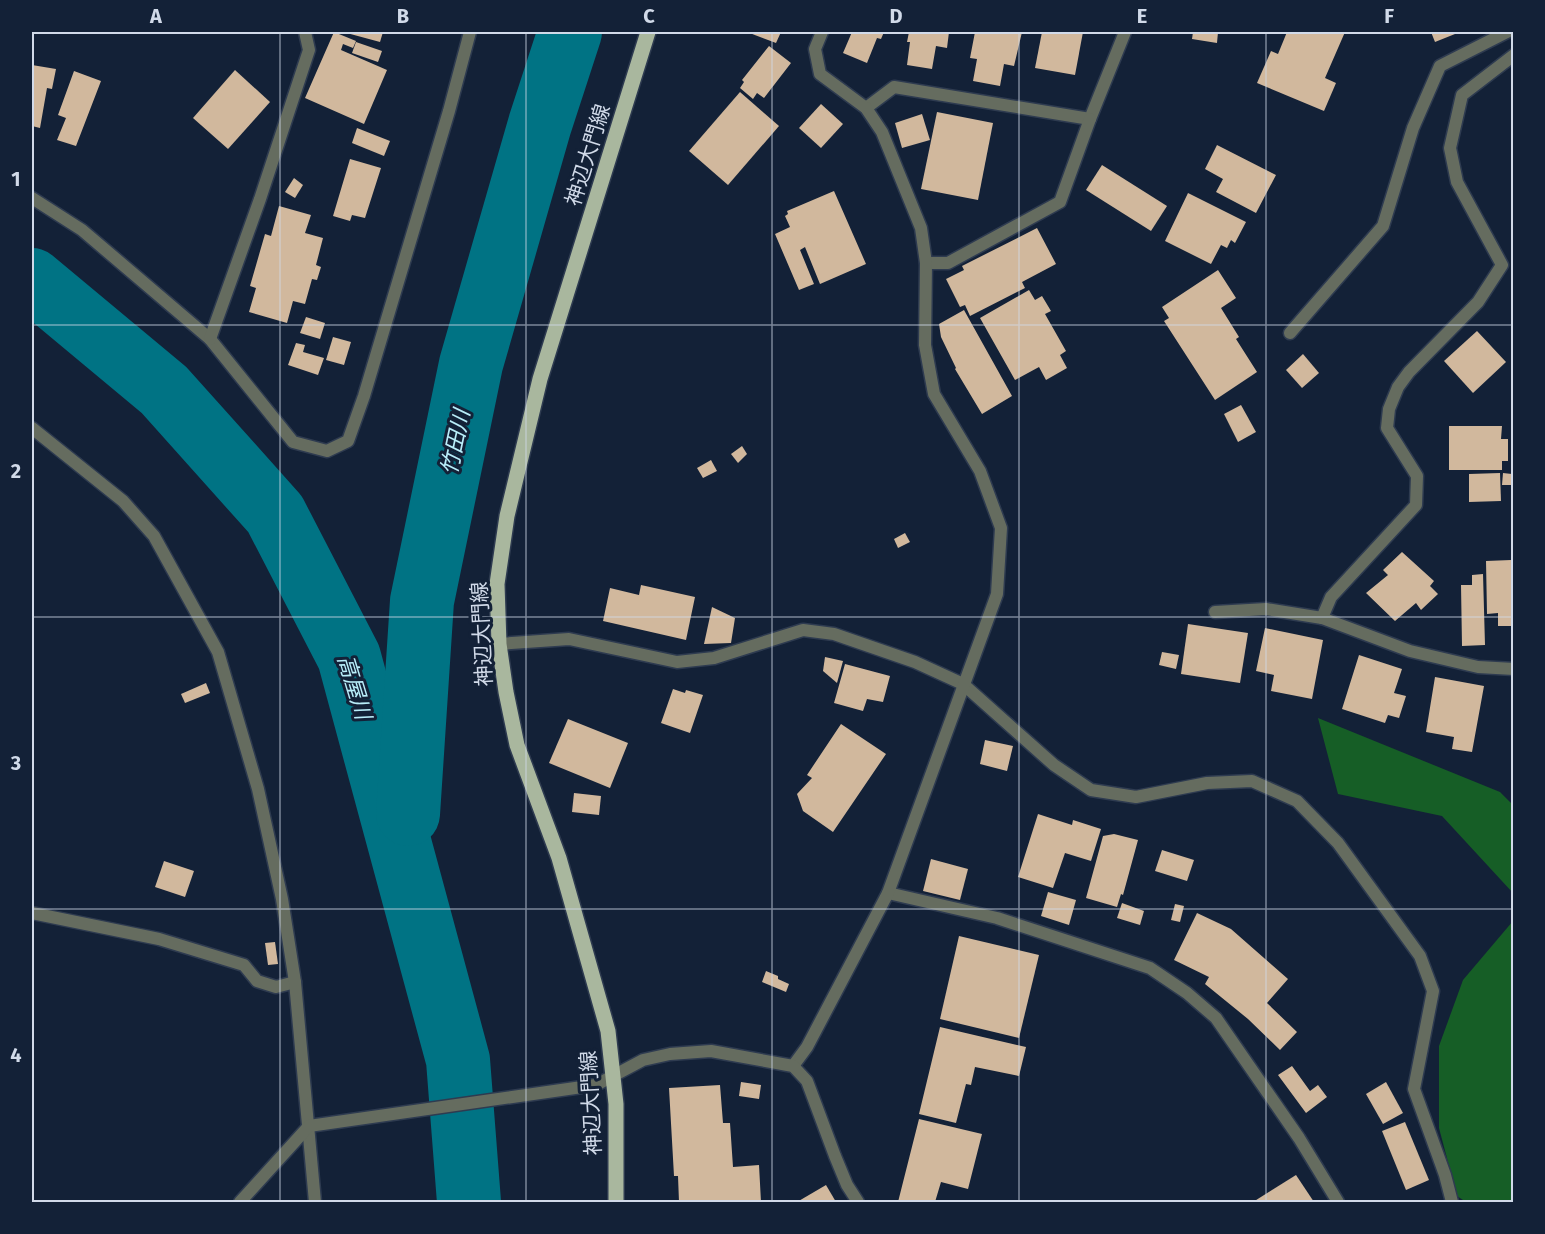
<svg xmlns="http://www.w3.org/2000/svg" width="1545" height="1234" font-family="'Fira Sans','Noto Sans JP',sans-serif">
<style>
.forest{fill:#165e26}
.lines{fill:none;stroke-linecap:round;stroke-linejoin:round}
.river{stroke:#007384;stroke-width:64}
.building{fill:#d1b89d}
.lane-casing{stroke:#2e3b50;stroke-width:15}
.street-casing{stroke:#2e3b50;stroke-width:15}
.primary-casing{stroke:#2e3b50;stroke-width:18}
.lane{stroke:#656c5f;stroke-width:12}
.street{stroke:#656c5f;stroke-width:12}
.primary{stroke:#a9b79e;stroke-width:15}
.grid{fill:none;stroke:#d1dae9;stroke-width:1.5;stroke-opacity:0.55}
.labels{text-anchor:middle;stroke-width:6;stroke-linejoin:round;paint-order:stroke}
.street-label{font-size:21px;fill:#d1dae9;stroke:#132137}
.water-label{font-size:22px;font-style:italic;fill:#b9eefa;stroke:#132137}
.neatline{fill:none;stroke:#d1dae9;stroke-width:2}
.grid-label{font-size:20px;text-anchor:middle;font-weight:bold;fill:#d1dae9}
</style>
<rect width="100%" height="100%" fill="#132137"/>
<g class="forest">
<path d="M1318,718L1500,792L1513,805V893L1442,816L1338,794Z"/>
<path d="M1513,921V1202H1466L1457,1196L1439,1128V1046L1463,980Z"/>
</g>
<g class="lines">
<g class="river">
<path d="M32,280L164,390L275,514L349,657L458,1060L469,1202"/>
<path d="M408,814L422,601L471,364L540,124L570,32"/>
</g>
</g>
<g class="building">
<path d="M334,32L356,41L353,48L343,44L341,50L387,70L364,124L305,98Z"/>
<path d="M343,32H383L380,42Z"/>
<path d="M747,32H781L776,43Z"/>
<path d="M852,32H884L881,39L877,38L867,63L843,53Z"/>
<path d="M909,32H949L947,48L936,46L932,69L907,65L910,42H907Z"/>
<path d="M975,32H1022L1014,66L1004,64L1000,86L973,81L977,59L970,58Z"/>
<path d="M1042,32H1083L1075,75L1035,68Z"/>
<path d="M1193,32H1218L1217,43L1192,39Z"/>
<path d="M1287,32H1345L1325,78L1336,83L1324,111L1257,83L1271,51L1278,54Z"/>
<path d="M1431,32H1460L1435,42Z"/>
<path d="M356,42L382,51L378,62L352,53Z"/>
<path d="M769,46L791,63L764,98L757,93L753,99L740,88L744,82L742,80Z"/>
<path d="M32,65L56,69L52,89L47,88L40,128L32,126Z"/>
<path d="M235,70L270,102L228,149L193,118Z"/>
<path d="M74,71L101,81L76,146L57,140L66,118L58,115Z"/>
<path d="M740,92L779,126L728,185L689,151Z"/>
<path d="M821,104L843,124L821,148L799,128Z"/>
<path d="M937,112L993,123L978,200L921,189Z"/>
<path d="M922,114L930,140L902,148L895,123Z"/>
<path d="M357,128L390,141L384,156L352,143Z"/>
<path d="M1217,145L1276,175L1256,213L1216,192L1223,179L1205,169Z"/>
<path d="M350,159L381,168L365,218L352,215L350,221L333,216Z"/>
<path d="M1102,165L1167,206L1151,231L1086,190Z"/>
<path d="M294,178L303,185L295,198L285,192Z"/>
<path d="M834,191L866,264L820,284L805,247L800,250L814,284L799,290L775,234L790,227L785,216L788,214L787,211Z"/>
<path d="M1188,193L1246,222L1235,243L1231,240L1227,248L1221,245L1211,264L1165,241Z"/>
<path d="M279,206L311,215L305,233L323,238L316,265L321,267L317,280L312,279L305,304L293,301L287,323L249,312L256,288L250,286L265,234L271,236Z"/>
<path d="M1037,228L1056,264L1022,282L1025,288L970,316L965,305L960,307L946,279L964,270L962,266Z"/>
<path d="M1218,270L1236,298L1221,308L1239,337L1236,339L1257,372L1215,400L1164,321L1169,318L1162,307Z"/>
<path d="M1029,290L1035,300L1042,296L1051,311L1045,314L1066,351L1060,355L1067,368L1046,380L1039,367L1015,380L980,318Z"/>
<path d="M964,310L1012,396L982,414L955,369L956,368L941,337L939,324Z"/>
<path d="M306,317L325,323L320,339L300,333Z"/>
<path d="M1477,331L1506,362L1473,393L1444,361Z"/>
<path d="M333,337L351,342L344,365L326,360Z"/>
<path d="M296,343L305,345L303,352L324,358L318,375L288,365Z"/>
<path d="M1303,354L1319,373L1302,388L1286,370Z"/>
<path d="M1241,405L1256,432L1238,442L1224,414Z"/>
<path d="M1449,426H1502L1501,439H1508V461H1502V470H1449Z"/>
<path d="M742,446L747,454L738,463L731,454Z"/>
<path d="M711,460L717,471L703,478L697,468Z"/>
<path d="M1500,473L1501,501L1469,502V474Z"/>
<path d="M1503,473L1512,474V485H1502Z"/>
<path d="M905,533L910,542L898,548L894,539Z"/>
<path d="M1402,552L1434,581L1430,586L1438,594L1421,610L1416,603L1395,621L1366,593L1388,575L1383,570Z"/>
<path d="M1511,560L1514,572V626H1498V613L1487,614L1486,561Z"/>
<path d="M1483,574L1485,645L1462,646L1461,585H1472V575Z"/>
<path d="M641,585L695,597L686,640L603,621L610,588L639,595Z"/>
<path d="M712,607L735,618L731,643L704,644Z"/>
<path d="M1188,624L1248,633L1240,683L1181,674Z"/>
<path d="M1265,628L1323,640L1312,699L1271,691L1274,675L1256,671Z"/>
<path d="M1162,652L1179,655L1176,669L1159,665Z"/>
<path d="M1359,655L1402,669L1394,693L1406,696L1399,718L1388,715L1385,723L1342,709Z"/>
<path d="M825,657L843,661L837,683L823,671Z"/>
<path d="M845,664L890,676L883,702L867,699L863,711L834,703Z"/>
<path d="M1435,677L1484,686L1472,752L1452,749L1454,737L1426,732Z"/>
<path d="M206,683L210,693L185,703L181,694Z"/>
<path d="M673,689L685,693L686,690L703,695L690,733L661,723Z"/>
<path d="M568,719L628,743L610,788L549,763Z"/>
<path d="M841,724L886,754L833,832L803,811L797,794L812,778L807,775Z"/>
<path d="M985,740L1013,746L1007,771L980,764Z"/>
<path d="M574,793L601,796L599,815L572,812Z"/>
<path d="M1038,814L1072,825L1073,820L1101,829L1091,861L1065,853L1053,888L1018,877Z"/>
<path d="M1114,834L1138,840L1123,895L1121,894L1117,907L1086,898L1103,836Z"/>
<path d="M1162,850L1194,860L1187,881L1155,871Z"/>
<path d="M931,859L968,869L960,900L923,891Z"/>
<path d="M164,861L194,871L185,897L155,887Z"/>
<path d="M1048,892L1076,900L1069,925L1041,916Z"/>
<path d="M1122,903L1144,911L1140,925L1117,918Z"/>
<path d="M1175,904L1184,906L1180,922L1171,920Z"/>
<path d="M1197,913L1231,929L1288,979L1267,1003L1297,1032L1280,1050L1248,1019L1205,984L1209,977L1174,960Z"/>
<path d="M959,936L1039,955L1019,1038L940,1019Z"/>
<path d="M275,942L278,964L268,965L265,943Z"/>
<path d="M766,971L778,976V979L789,984L786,992L762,982Z"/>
<path d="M940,1027L1026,1047L1019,1076L975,1067L971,1085L966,1084L956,1123L919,1114Z"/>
<path d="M1292,1066L1310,1091L1318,1085L1327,1097L1306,1113L1278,1075Z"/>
<path d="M741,1082L761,1085L759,1099L739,1096Z"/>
<path d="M1386,1082L1403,1113L1383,1124L1366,1094Z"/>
<path d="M720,1085L723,1123H730L733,1167L759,1165L761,1202H679L678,1176H674L669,1088Z"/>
<path d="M919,1119L982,1134L968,1189L941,1182L935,1202H898Z"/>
<path d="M1405,1122L1429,1180L1406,1190L1382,1131Z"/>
<path d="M1296,1175L1314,1202H1253Z"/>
<path d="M826,1185L836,1202H797Z"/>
</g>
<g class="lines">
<defs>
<path id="lane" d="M32,913L159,939L244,965L257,981L276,987L295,982"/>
<g id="street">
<path d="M866,108L894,87L1090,119L1125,32"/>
<path d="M32,198L82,230L210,339L293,442L327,451L348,441L364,396L449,111L470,32"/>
<path d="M926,263H948L1060,202L1090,119"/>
<path d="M1290,333L1383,226L1413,128L1440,66L1507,32"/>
<path d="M210,339L260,199L309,50L305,32"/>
<path d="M32,428L123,501L154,536L218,652L258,789L282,899L295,982L315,1202"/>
<path d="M1215,612L1266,609L1322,618L1410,651L1478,667L1514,669"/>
<path d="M1322,618L1331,597L1416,505L1417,476L1387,428L1389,409L1398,387L1409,372L1478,302L1502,265L1457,182L1450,148L1462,95L1514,55"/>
<path d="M499,644L569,639L677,662L714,658L803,630L834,634L915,662L963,684L1054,765L1091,790L1136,797L1207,783L1252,781L1297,801L1338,843L1420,956L1433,991L1414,1089L1445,1175L1452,1202"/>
<path d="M888,893L997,918L1150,968L1187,993L1216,1018L1299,1138L1338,1202"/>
<path d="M793,1066L807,1047L888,893L997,594L1001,528L980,471L934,394L925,345L926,263L921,228L882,132L866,108L820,74L815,49L822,32"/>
<path d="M240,1202L309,1126L596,1085L643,1060L670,1054L711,1051L793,1066L807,1081L835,1156L847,1185L858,1202"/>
</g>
<path id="primary" d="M616,1202V1104L608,1031L559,858L517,745L506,692L499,644L497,584L507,516L540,379L648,32"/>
</defs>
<use href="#lane" class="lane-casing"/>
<use href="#street" class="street-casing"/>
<use href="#primary" class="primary-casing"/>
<use href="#lane" class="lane"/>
<use href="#street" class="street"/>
<use href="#primary" class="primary"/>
</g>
<path class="grid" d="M280,32V1202M526,32V1202M772,32V1202M1019,32V1202M1266,32V1202M32,325H1514M32,617H1514M32,909H1514"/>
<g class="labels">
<g class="street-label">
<text transform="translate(588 155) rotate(-73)" y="7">神辺大門線</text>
<text transform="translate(482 634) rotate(-93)" y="7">神辺大門線</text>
<text transform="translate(591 1103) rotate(-93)" y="7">神辺大門線</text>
</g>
<g class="water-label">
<text transform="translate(455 442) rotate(-78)" y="8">竹田川</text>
<text transform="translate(355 687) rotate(73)" y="8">高屋川</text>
</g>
</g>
<rect width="1545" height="1234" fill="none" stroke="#132137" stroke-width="66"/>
<rect x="33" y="33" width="1479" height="1168" class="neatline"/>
<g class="grid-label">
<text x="156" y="23">A</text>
<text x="403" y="23">B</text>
<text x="649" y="23">C</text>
<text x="896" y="23">D</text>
<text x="1142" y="23">E</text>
<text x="1389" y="23">F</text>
<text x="16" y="186">1</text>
<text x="16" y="478">2</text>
<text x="16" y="770">3</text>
<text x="16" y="1062">4</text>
</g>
</svg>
